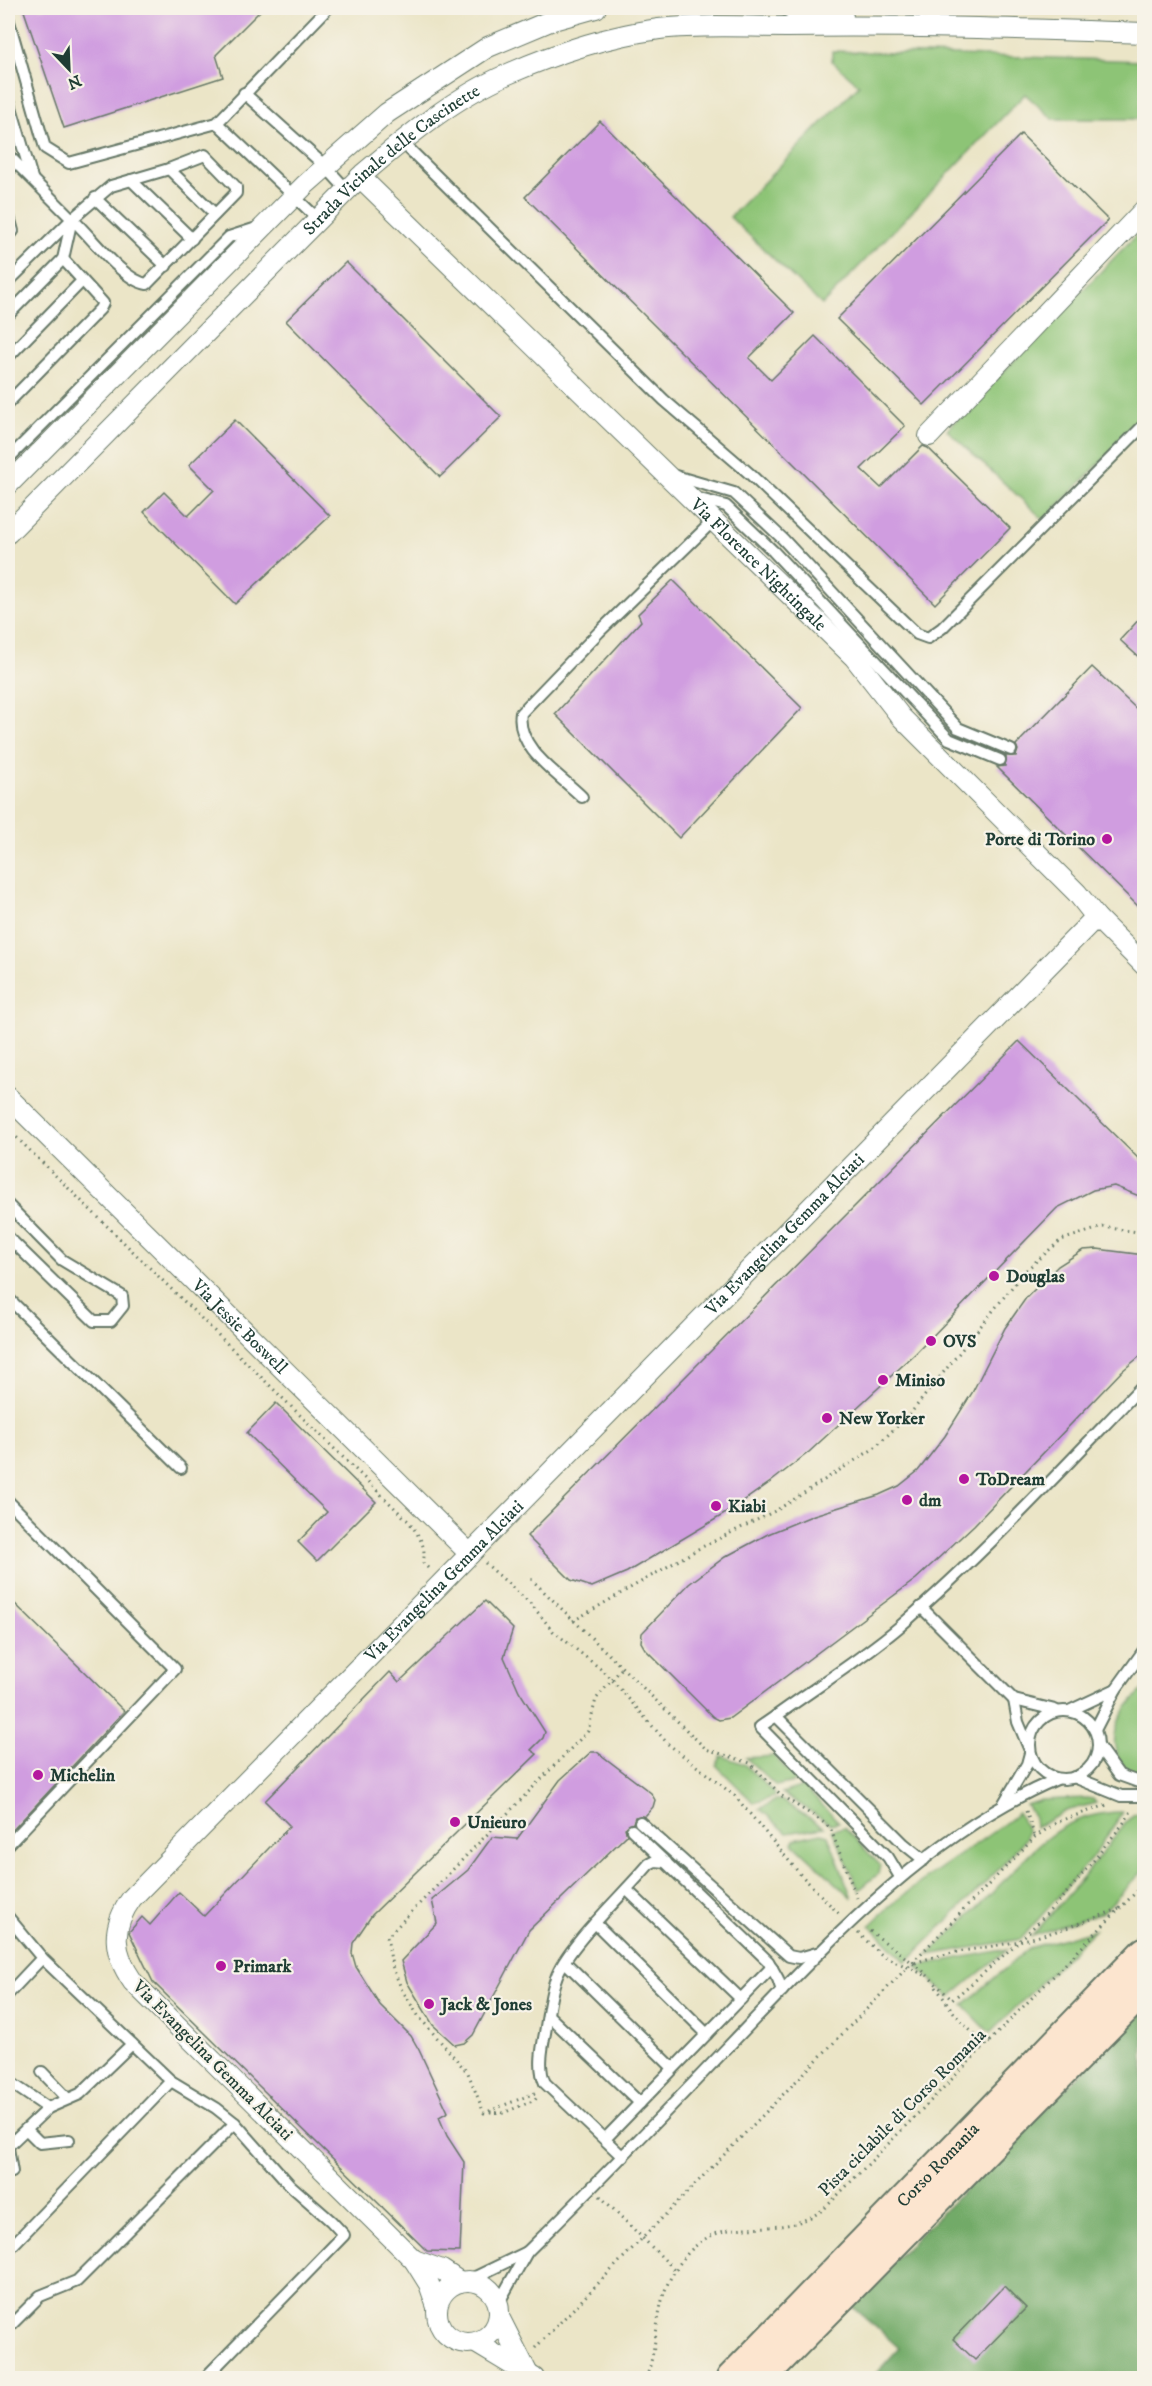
<svg xmlns="http://www.w3.org/2000/svg" width="1152" height="2386" font-family="'IM FELL DW Pica',serif">
<style>
.green{fill:#8dc476;stroke:#568055;stroke-width:1.5}
.forest{fill:#72aa67;stroke:#48744e;stroke-width:1.5}
.building{fill:#d09de0}
.lines{fill:none;stroke-linecap:round;stroke-linejoin:round}
.service-casing{stroke:#667867;stroke-width:14}
.minor-casing{stroke:#667867;stroke-width:22}
.secondary-casing{stroke:#667867;stroke-width:32}
.path{stroke:#667867;stroke-width:3;stroke-dasharray:1.5 4.5;stroke-linecap:butt}
.service{stroke:#fff;stroke-width:10}
.minor{stroke:#fff;stroke-width:20}
.secondary{stroke:#fce5cf;stroke-width:28}
.poi-dot{fill:#b5179e;stroke:#f7f3e8;stroke-width:2}
.labels{text-anchor:middle;stroke-width:4.5;stroke-linejoin:round;paint-order:stroke}
.street-label{font-size:18px;fill:#1f3d34;stroke:#f7f3e8}
.poi-label{font-size:18px;font-weight:bold;fill:#1f3d34;stroke:#f7f3e8;text-anchor:start}
</style>
<rect width="100%" height="100%" fill="#f7f3e8"/>
<filter id="ink" filterUnits="userSpaceOnUse"><feTurbulence type="fractalNoise" baseFrequency=".0167" numOctaves="2"/><feDisplacementMap in="SourceGraphic" scale="12" xChannelSelector="R" yChannelSelector="G"/><feConvolveMatrix kernelMatrix="1 2 1 2 8 2 1 2 1" color-interpolation-filters="sRGB"/></filter>
<filter id="wash" filterUnits="userSpaceOnUse"><feTurbulence type="fractalNoise" baseFrequency=".008" numOctaves="4" result="noise"/><feDisplacementMap in="SourceGraphic" scale="24" xChannelSelector="R" yChannelSelector="G"/><feGaussianBlur stdDeviation="1.35" result="paint"/><feColorMatrix in="noise" values="0 0 0 0 0 0 0 0 0 0 0 0 0 0 0 0 0 1.4 0 .05"/><feComposite in="paint" operator="in"/></filter>
<g filter="url(#wash)">
<rect width="100%" height="100%" fill="#ebe5c7"/>
<g class="green">
<path d="M832,51L1144,61V119H1053L1025,94L822,305L730,217L859,85L832,61Z"/>
<path d="M1144,227V418L1044,520L947,430Z"/>
<path d="M1144,1688V1773C1119,1774 1110,1748 1117,1726C1121,1711 1135,1698 1144,1688Z"/>
<path d="M722,1756L744,1764L774,1793V1797L754,1803L716,1765Z"/>
<path d="M774,1756L798,1781L776,1786L746,1758Z"/>
<path d="M803,1786L839,1822L830,1824L782,1793Z"/>
<path d="M1086,1798L1093,1799L1096,1803L1066,1811L1035,1828L1034,1817L1026,1805L1041,1800Z"/>
<path d="M776,1800H781L824,1827L787,1833L760,1809Z"/>
<path d="M1144,1811V1870L1103,1912L1032,1936L1082,1879L1125,1823L1133,1815Z"/>
<path d="M1123,1812L1092,1858L1021,1939L928,1955C949,1935 971,1915 991,1894C1032,1852 1058,1812 1123,1812Z"/>
<path d="M1018,1813L1027,1829L1026,1838L999,1869L906,1962L870,1925C913,1881 970,1852 1018,1813Z"/>
<path d="M844,1827L880,1865L878,1874L859,1890L832,1830Z"/>
<path d="M821,1833L828,1835L852,1898L793,1843L795,1839Z"/>
<path d="M1094,1930L990,2033L963,2005L1029,1948Z"/>
<path d="M1008,1949L950,1997L916,1966Z"/>
</g>
<path class="forest" d="M1144,2011V2378H872L899,2348L850,2304Z"/>
<g id="blocks">
<g class="building">
<path d="M23,8H263L216,55L223,77L64,128Z"/>
<path d="M600,121L794,313L749,358L771,380L815,336L905,426L861,469L881,488L923,446L928,448L1010,528L935,604L525,197Z"/>
<path d="M1021,134L1108,220L924,405L837,319Z"/>
<path d="M346,262L501,417L440,477L286,321Z"/>
<path d="M235,420L330,516L235,604L144,512L164,492L188,516L214,490L189,465Z"/>
<path d="M673,580L802,708L679,838L555,714L641,621L638,614Z"/>
<path d="M1144,614V662L1120,640Z"/>
<path d="M1092,667L1144,716V912L997,767L1005,766L1006,756H1016L1018,750L1016,745Z"/>
<path d="M1019,1041L1144,1164V1198L1114,1186L1093,1190L1057,1208L916,1353L809,1452L772,1481L726,1513L627,1572L592,1587L571,1580L527,1536Z"/>
<path d="M1097,1249L1144,1255V1353L1122,1371L974,1525L916,1579L730,1718L719,1720L713,1717L645,1649L641,1642L642,1633L689,1584L725,1557L768,1534L814,1515L879,1495L899,1486L918,1471L945,1436L972,1393L1005,1328L1026,1298L1058,1266L1083,1250Z"/>
<path d="M276,1403L376,1502L317,1561L298,1542L327,1512L247,1433Z"/>
<path d="M8,1597L124,1711L8,1835Z"/>
<path d="M485,1601L513,1629L504,1657L519,1691L545,1732L543,1738L531,1750L537,1754L372,1915L353,1943L352,1953L356,1967L380,2005L411,2036L419,2050L448,2112L439,2117L447,2136L464,2162L460,2252L427,2251L153,1982L129,1932L142,1917L150,1925L179,1892L204,1916L290,1826L265,1801L390,1672L399,1682Z"/>
<path d="M591,1752H597L651,1793L655,1800L653,1807L645,1816L635,1817L633,1823L625,1828L627,1835L529,1930L473,2035L464,2043L455,2045L433,2025L407,1982L401,1961L437,1923L432,1900L468,1870L492,1837L517,1839L560,1780Z"/>
<path d="M1004,2286L1026,2308L975,2360L953,2339Z"/>
</g>
</g>
</g>
<g filter="url(#ink)">
<use href="#blocks" fill-opacity="0" stroke="#667867" stroke-width="1.5"/>
<g class="lines">
<defs>
<g id="service">
<path d="M8,18L45,148L69,163L217,123L328,8"/>
<path d="M244,93L325,166L347,190"/>
<path d="M8,97L32,178"/>
<path d="M217,123L318,219"/>
<path d="M402,142L664,400L750,474L917,634L928,638L942,628L1144,425"/>
<path d="M8,155L72,219C91,236 123,281 147,284L236,193V187L205,155L169,169L111,186L72,219L8,282"/>
<path d="M169,169L215,214"/>
<path d="M131,180L192,239"/>
<path d="M95,198L166,266"/>
<path d="M8,213L13,231L8,237"/>
<path d="M8,315L63,259L72,219"/>
<path d="M8,357L82,281"/>
<path d="M8,403L100,309L103,303L63,259"/>
<path d="M8,459L229,237L260,227"/>
<path d="M672,475L734,493L783,539L958,728L1011,750"/>
<path d="M696,498L726,506L773,551L949,739L1000,760"/>
<path d="M582,797C560,775 515,748 521,713L599,632L712,522"/>
<path d="M8,1205L62,1260L122,1296L123,1306L111,1321H94L8,1237"/>
<path d="M8,1298L181,1468"/>
<path d="M8,1501L175,1669L8,1845"/>
<path d="M921,1607L1014,1700L1055,1710"/>
<path d="M1014,1700L1018,1722L1029,1748"/>
<circle cx="1064" cy="1745" r="34"/>
<path d="M1069,1711L1116,1689"/>
<path d="M776,1716L760,1727L888,1857L900,1877"/>
<path d="M1095,1730L1116,1689L1144,1650"/>
<path d="M1098,1746L1119,1775L1144,1784"/>
<path d="M1074,1777L1121,1796H1144"/>
<path d="M1004,1803L1027,1764L1030,1753"/>
<path d="M640,1822L789,1956L799,1958L820,1952"/>
<path d="M632,1830L768,1961L778,1979L782,1991"/>
<path d="M924,1860L904,1844L776,1716C816,1687 860,1660 898,1628C986,1552 1064,1467 1144,1384"/>
<path d="M627,1890L741,1999"/>
<path d="M8,1917L42,1958L8,1994"/>
<path d="M595,1923L707,2034"/>
<path d="M42,1958L171,2081"/>
<path d="M565,1962L673,2068"/>
<path d="M548,2015L640,2103"/>
<path d="M42,2072L68,2099"/>
<path d="M14,2085L48,2108"/>
<path d="M26,2129L40,2143L69,2140"/>
<path d="M605,2139L772,1967"/>
<path d="M8,2146L48,2108L80,2094L132,2044"/>
<path d="M8,2148L12,2172"/>
<path d="M623,2157L545,2083C538,2069 542,2048 545,2033C548,2015 550,1995 556,1978C566,1947 626,1892 649,1864L655,1861L666,1862"/>
<path d="M8,2250L171,2081L216,2108L235,2123L77,2281L40,2296L8,2328"/>
<path d="M469,2280L527,2252"/>
<path d="M498,2304L527,2252C594,2186 660,2118 725,2050C823,1948 925,1835 1057,1779"/>
<path d="M205,2378L344,2235L331,2221L290,2185L235,2123"/>
</g>
<g id="minor">
<path d="M791,8L843,17"/>
<path id="s1" d="M360,177L854,657L901,717L1077,893L1096,917L1144,965"/>
<path d="M929,436L1144,210"/>
<path d="M8,485L305,185L387,113L488,47L550,21L596,8"/>
<path id="s2" d="M8,533L363,174C407,137 454,97 508,74C556,53 607,36 659,29C701,24 745,27 786,27C906,25 1025,29 1144,33"/>
<path id="s3" d="M8,1097L470,1554"/>
<path d="M414,2260L442,2270L460,2282"/>
<circle cx="468" cy="2312" r="31"/>
<path id="s4" d="M437,2307L429,2284L414,2260L133,1982C113,1953 110,1928 132,1898L1096,917"/>
<path d="M499,2317L527,2372"/>
<path d="M476,2343L534,2378"/>
</g>
<g id="secondary">
<path id="s5" d="M731,2378L1144,1952"/>
<path d="M762,2378L1144,1990"/>
</g>
</defs>
<use href="#service" class="service-casing"/>
<use href="#minor" class="minor-casing"/>
<use href="#secondary" class="secondary-casing"/>
<g class="path">
<path d="M8,1129L409,1522C419,1536 427,1546 423,1563L429,1569"/>
<path d="M485,1563L531,1604L553,1631L607,1674L668,1744L735,1796L800,1874L839,1914"/>
<path d="M531,1579L706,1749L750,1763L782,1796L826,1824L831,1830L857,1898"/>
<path d="M573,1621L698,1549L777,1510L873,1449L910,1414L1025,1271L1061,1240L1103,1227L1144,1233"/>
<path d="M1026,1811L1035,1837"/>
<path d="M870,1931L921,1969L952,2000C1008,1953 1060,1906 1104,1847C1113,1836 1126,1822 1131,1811"/>
<path d="M858,1933L883,1956L925,1975"/>
<path d="M915,1963C950,1950 987,1949 1023,1940C1056,1933 1088,1920 1119,1909"/>
<path d="M936,1987C952,2010 963,2030 990,2043"/>
<path d="M535,2093L484,2113L468,2073L419,2017L402,1990L392,1966L387,1937L588,1731L596,1699L622,1668"/>
<path d="M490,2112L503,2113L535,2100L538,2096"/>
<path d="M600,2196L676,2271"/>
<path d="M535,2348L1035,1837L1059,1821L1107,1805"/>
<path d="M646,2378C658,2348 655,2307 670,2279C716,2195 770,2251 825,2208L1144,1884"/>
</g>
<use href="#service" class="service"/>
<use href="#minor" class="minor"/>
<use href="#secondary" class="secondary"/>
</g>
</g>
<g class="poi-dot">
<circle cx="1107" cy="839" r="6"/>
<circle cx="994" cy="1276" r="6"/>
<circle cx="931" cy="1341" r="6"/>
<circle cx="883" cy="1380" r="6"/>
<circle cx="827" cy="1418" r="6"/>
<circle cx="964" cy="1479" r="6"/>
<circle cx="907" cy="1500" r="6"/>
<circle cx="716" cy="1506" r="6"/>
<circle cx="38" cy="1775" r="6"/>
<circle cx="455" cy="1822" r="6"/>
<circle cx="221" cy="1966" r="6"/>
<circle cx="429" cy="2004" r="6"/>
</g>
<g class="labels">
<g class="street-label">
<text dy="6" stroke="none"><textPath href="#s2" startOffset="536">Strada Vicinale delle Cascinette</textPath></text>
<text dy="6" stroke="none"><textPath href="#s1" startOffset="556">Via Florence Nightingale</textPath></text>
<text dy="6" stroke="none"><textPath href="#s4" startOffset="1470">Via Evangelina Gemma Alciati</textPath></text>
<text dy="6" stroke="none"><textPath href="#s3" startOffset="326">Via Jessie Boswell</textPath></text>
<text dy="6" stroke="none"><textPath href="#s4" startOffset="984">Via Evangelina Gemma Alciati</textPath></text>
<text transform="translate(213 2060) rotate(45)" y="6">Via Evangelina Gemma Alciati</text>
<text transform="translate(902 2112) rotate(-45)" y="6">Pista ciclabile di Corso Romania</text>
<text dy="6" stroke="none"><textPath href="#s5" startOffset="297">Corso Romania</textPath></text>
</g>
<g class="poi-label">
<text x="1095" y="845" text-anchor="end">Porte di Torino</text>
<text x="1006" y="1282">Douglas</text>
<text x="943" y="1347">OVS</text>
<text x="895" y="1386">Miniso</text>
<text x="839" y="1424">New Yorker</text>
<text x="976" y="1485">ToDream</text>
<text x="919" y="1506">dm</text>
<text x="728" y="1512">Kiabi</text>
<text x="50" y="1781">Michelin</text>
<text x="467" y="1828">Unieuro</text>
<text x="233" y="1972">Primark</text>
<text x="441" y="2010">Jack &amp; Jones</text>
</g>
</g>
<rect width="1152" height="2386" fill="none" stroke="#f7f3e8" stroke-width="30"/>
<g transform="translate(69 69) rotate(157)" stroke="#f7f3e8" stroke-width="4.5" paint-order="stroke">
<path d="M0-4.5L10 22L0 15L-10 22Z" fill="#1f3d34"/>
<text y="-9" font-size="16" font-weight="bold" text-anchor="middle" fill="#1f3d34">N</text>
</g>
</svg>
